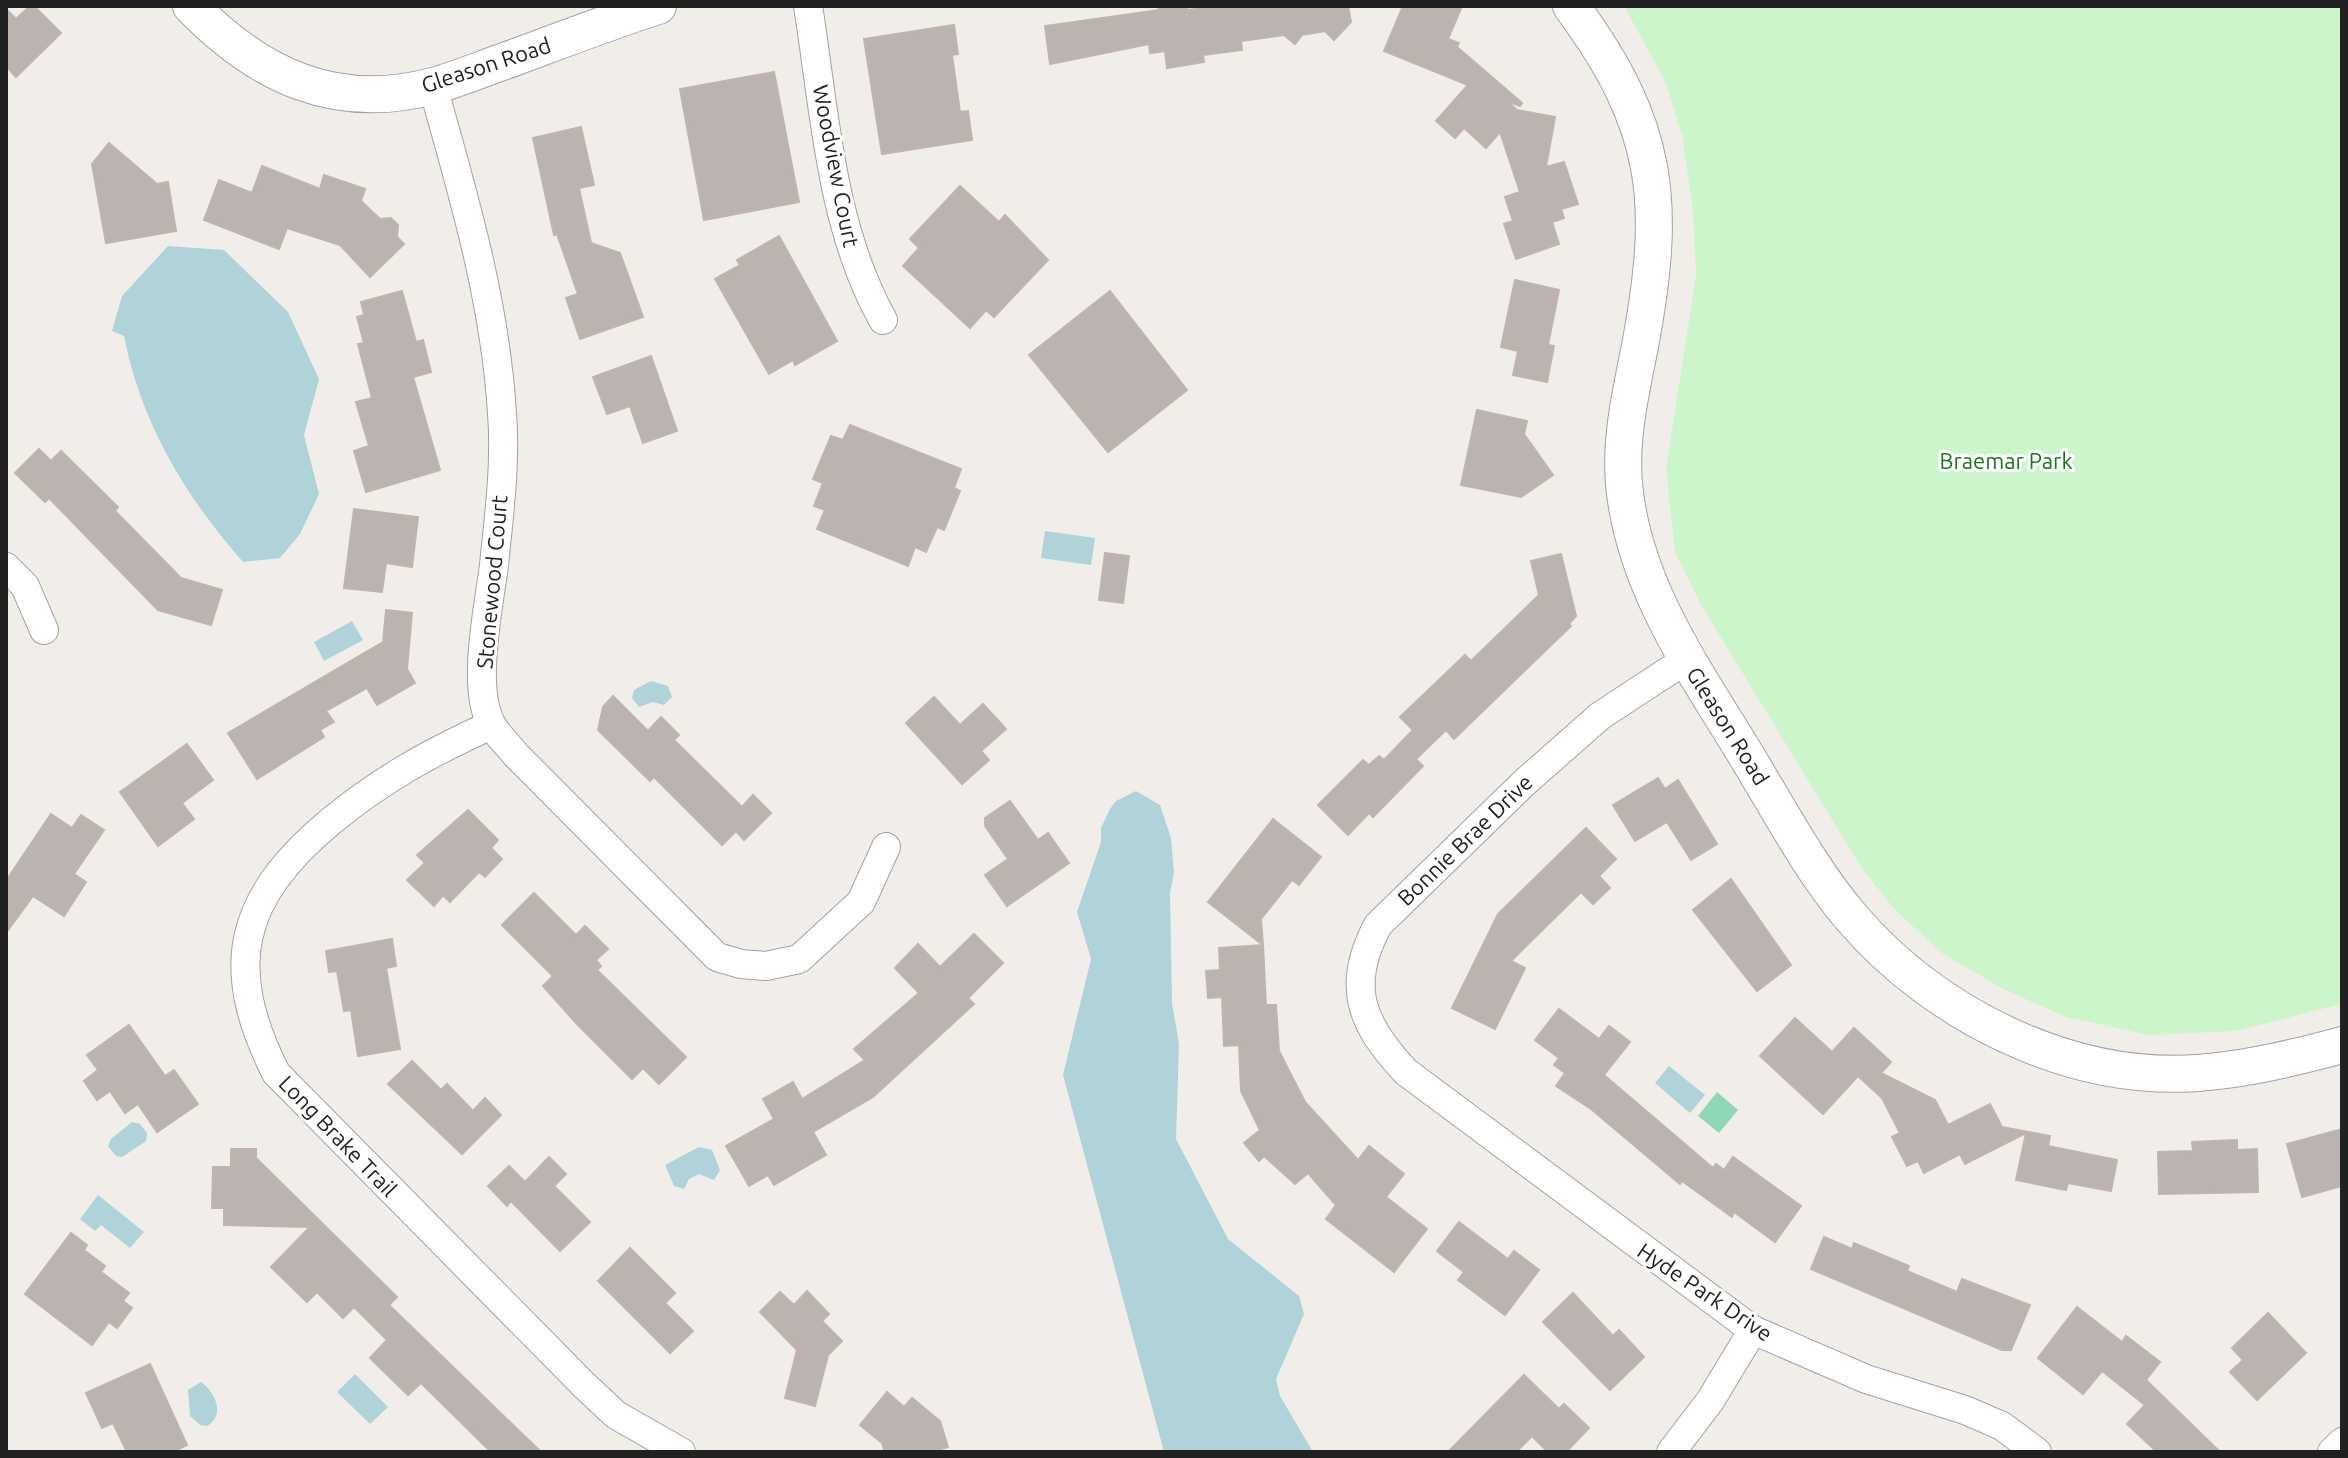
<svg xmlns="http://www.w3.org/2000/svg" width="2348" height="1458" font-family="Ubuntu,sans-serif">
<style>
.park{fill:#ccf5cc}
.pitch{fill:#90d7b6}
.water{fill:#afd3d9}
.building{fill:#bab3af;stroke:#c1b4ad;stroke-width:2}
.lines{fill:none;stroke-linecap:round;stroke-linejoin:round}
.minor-casing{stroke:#a2a2a2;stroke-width:30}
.tertiary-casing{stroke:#a2a2a2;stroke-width:38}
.minor{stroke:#fff;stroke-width:28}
.tertiary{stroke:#fff;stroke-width:36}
.labels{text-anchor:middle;stroke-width:6;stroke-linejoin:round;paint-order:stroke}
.street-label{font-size:22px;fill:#212121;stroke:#fff}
.park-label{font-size:22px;fill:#187719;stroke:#fff}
</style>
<rect width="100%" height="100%" fill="#f1eee9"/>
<path class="park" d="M1624,6H2342V1004L2235,1031L2149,1035L2066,1017L2005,990L1943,954L1894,909L1861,867L1701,605L1675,552L1666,469L1696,275L1693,211L1682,135L1666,83Z"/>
<path class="pitch" d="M1717,1092L1738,1110L1719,1133L1698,1116Z"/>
<g class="water">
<path d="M168,246L224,250L288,312L319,379L304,435L319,494L300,534L280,558L243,562C185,496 141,423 124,336L112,331L122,296Z"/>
<path d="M1045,531L1095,538L1091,565L1041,558Z"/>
<path d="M352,621L363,640L324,661L314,642Z"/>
<path d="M651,681L668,686L672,697L664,705L653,702L639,707L632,698L634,690Z"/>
<path d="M1136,791L1160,805L1171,838L1174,872L1170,893L1172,1003L1179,1044L1176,1139L1228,1239L1299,1296L1304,1314L1276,1379L1280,1396L1313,1452H1164L1063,1075L1091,959L1077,912L1101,842V828L1110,809L1116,801Z"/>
<path d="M1669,1066L1705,1095L1690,1113L1655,1083Z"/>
<path d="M132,1122L140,1124L147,1133L146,1141L122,1157L116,1156L108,1146L111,1139Z"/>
<path d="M699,1147L712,1150L720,1170L714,1180L699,1174L689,1179L684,1189L674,1186L665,1165Z"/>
<path d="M98,1195L144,1232L130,1248L101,1225L95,1231L80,1219Z"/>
<path d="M355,1374L388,1407L370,1424L337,1392Z"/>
<path d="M201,1382C215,1392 226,1415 207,1426L200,1425L190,1416L188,1390Z"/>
</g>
<g class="building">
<path d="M30,6H34L61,33L16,77L6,66V9L16,19Z"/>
<path d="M1158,6H1187V10L1220,6H1348L1351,22L1334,40L1325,31L1302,35L1295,44L1284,35L1241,41L1242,50L1203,55L1204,62L1167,68L1165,51L1150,53L1149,44L1050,64L1045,26L1159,10Z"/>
<path d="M1403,6H1462L1448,39L1459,43L1457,47L1522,103L1520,106L1507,101L1517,110L1555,117L1546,167L1564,162L1578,204L1561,209L1564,218L1552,222L1559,244L1516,259L1504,224L1513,221L1505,197L1520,192L1500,132L1486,148L1464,128L1455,138L1436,121L1468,85L1384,51Z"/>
<path d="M954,25L958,54L952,55L960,112L968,111L972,140L882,154L864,39Z"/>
<path d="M774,72L799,202L704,220L680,89Z"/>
<path d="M581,127L594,185L579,188L591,243L620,253L643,317L580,339L566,298L578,294L557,234L554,235L533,138Z"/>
<path d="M109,143L157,184L168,182L176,231L106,243L92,164Z"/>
<path d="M262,166L320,189L324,175L365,189L361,201L380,219L391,218L398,225L397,237L404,244L370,277L340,245L287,228L279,249L204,220L219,180L252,193Z"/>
<path d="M960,186L999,222L1005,215L1048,260L994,317L986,310L970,328L903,266L919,248L910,239Z"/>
<path d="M779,236L837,341L795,365L793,360L769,374L715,279L740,265L737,260Z"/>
<path d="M1515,280L1559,290L1548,345L1554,346L1547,382L1513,375L1518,351L1501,347Z"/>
<path d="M402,291L416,342L423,340L431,372L413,377L440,470L366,492L354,451L369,446L356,402L372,398L358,344L364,343L357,317L364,315L361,302Z"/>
<path d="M1110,291L1187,390L1108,452L1029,355Z"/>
<path d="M651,356L677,431L643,443L630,406L607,414L593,377Z"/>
<path d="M1477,410L1527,421L1524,434L1553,475L1521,497L1461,485Z"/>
<path d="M850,425L961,469L954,488L960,491L944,530L937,527L926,552L915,547L908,566L817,529L825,510L814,506L823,483L813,479L831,436L843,440Z"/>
<path d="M39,449L51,461L61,451L118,507L115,511L181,578L222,590L211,625L158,610L49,498L45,502L15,473Z"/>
<path d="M354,509L418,517L412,567L386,563L382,592L344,588Z"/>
<path d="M1105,553L1129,556L1123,603L1099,600Z"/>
<path d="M1561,554L1576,616L1569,624L1571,626L1454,739L1446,730L1416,759L1423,766L1373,817L1369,813L1348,835L1318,805L1363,760L1369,765L1379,756L1384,760L1413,730L1400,717L1465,655L1471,661L1539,595L1531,561Z"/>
<path d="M386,610L412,613L407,669L415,683L377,705L367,688L326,711L334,722L320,730L324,737L257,779L228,733L383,642Z"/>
<path d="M613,696L648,731L661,717L679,735L674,740L742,807L753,795L771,813L744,840L736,831L722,845L654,777L650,781L598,730L603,707Z"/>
<path d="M934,697L960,725L983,704L1006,729L981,751L989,760L962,784L906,723Z"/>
<path d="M187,744L213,780L182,803L194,819L158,846L120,792Z"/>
<path d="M1658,778L1665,789L1678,780L1717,844L1691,860L1667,822L1635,841L1613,805Z"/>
<path d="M1010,801L1038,840L1048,833L1069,863L1007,906L985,875L1008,859L985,826V818Z"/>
<path d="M468,810L498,840L491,848L502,859L485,877L479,872L450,902L443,895L434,906L407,880L425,863L417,855Z"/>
<path d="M51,814L72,828L81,815L104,830L74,874L86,882L64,916L33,896L6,933V881Z"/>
<path d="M1273,819L1321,857L1299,885L1292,880L1261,919L1263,945L1208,902Z"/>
<path d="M1586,828L1616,859L1599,876L1610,888L1593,904L1581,892L1511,961L1525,968L1495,1029L1452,1008L1498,914Z"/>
<path d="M1731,879L1791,965L1757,991L1693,910Z"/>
<path d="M534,893L576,935L585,926L608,949L596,960L601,966L597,970L686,1057L659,1084L643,1068L632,1079L576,1023L543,986L553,976L502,925Z"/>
<path d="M974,934L1003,963L968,998L974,1004L873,1097L813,1132L826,1155L774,1185L768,1175L749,1186L726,1146L774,1119L763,1099L793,1082L802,1099L865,1060L854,1049L919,993L895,968L918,944L940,967Z"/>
<path d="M392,939L396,966L386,968L400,1049L358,1056L351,1010L344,1011L337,971L329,972L326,951Z"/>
<path d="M1263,945L1266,1005H1276L1279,1051L1305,1102L1358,1160L1369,1146L1404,1174L1386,1197L1427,1229L1394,1272L1326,1219L1336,1205L1308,1173L1295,1184L1264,1156L1259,1161L1244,1143L1260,1130L1241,1091L1239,1045L1224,1046L1222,997L1208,998L1206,971L1220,970L1219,948Z"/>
<path d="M1559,1009L1599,1039L1609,1026L1630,1042L1604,1075L1713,1168L1716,1164L1724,1170L1733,1157L1801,1206L1775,1242L1734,1212L1732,1217L1682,1181L1680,1184L1591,1109L1556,1086L1565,1073L1554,1065L1559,1058L1535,1040Z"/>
<path d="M1795,1018L1832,1052L1854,1028L1891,1062L1881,1073L1935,1100L1948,1125L1990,1104L2002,1127L2050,1136L2048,1146L2117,1160L2111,1191L2068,1183L2066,1190L2016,1180L2026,1133L1965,1164L1960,1154L1924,1173L1918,1161L1907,1166L1892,1137L1900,1133L1882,1098L1858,1076L1823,1114L1760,1056Z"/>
<path d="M129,1025L165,1076L174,1070L198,1104L157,1132L138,1104L125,1113L110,1091L97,1100L84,1081L98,1070L87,1055Z"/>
<path d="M412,1061L441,1090L447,1084L473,1111L485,1098L501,1115L462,1154L388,1084Z"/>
<path d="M2342,1129V1186L2302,1197L2287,1144Z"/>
<path d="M2237,1140V1150L2257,1149L2258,1192L2159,1194L2158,1152L2193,1151L2192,1142Z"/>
<path d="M231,1149H256V1158L397,1297L389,1305L541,1452H491L421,1383L408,1395L370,1358L387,1340L354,1307L343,1318L317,1292L307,1302L271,1267L310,1227L224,1225V1208H212L213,1167H231Z"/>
<path d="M549,1157L566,1174L554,1186L590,1222L560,1251L511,1201L507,1206L488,1186L509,1166L525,1182Z"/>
<path d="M1459,1222L1508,1259L1514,1251L1539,1270L1505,1315L1458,1280L1464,1272L1437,1251Z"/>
<path d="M71,1233L87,1245L84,1250L105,1266L101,1272L129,1293L123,1301L132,1308L117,1328L109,1322L92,1345L25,1294Z"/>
<path d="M1824,1237L1852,1249L1854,1243L1909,1266L1907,1271L1957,1292L1962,1279L2030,1305L2011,1350H2002L1811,1269Z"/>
<path d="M630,1248L675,1293L665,1303L693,1331L670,1353L598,1281Z"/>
<path d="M807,1291L829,1314L822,1321L842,1341L828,1355L815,1406L785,1398L797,1350L760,1312L780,1292L794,1305Z"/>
<path d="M1573,1293L1613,1336L1619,1330L1644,1357L1610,1390L1543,1322Z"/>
<path d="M2077,1307L2122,1342L2126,1336L2160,1362L2146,1380L2220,1452H2157L2127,1424L2145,1405L2102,1371L2083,1394L2038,1358Z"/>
<path d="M2268,1313L2306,1353L2257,1400L2230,1372L2243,1360L2232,1348Z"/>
<path d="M150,1364L187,1445L173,1452H127L113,1423L102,1428L86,1393Z"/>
<path d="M1524,1375L1559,1409L1564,1404L1589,1428L1566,1452H1548L1532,1436L1516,1452H1448Z"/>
<path d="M887,1392L904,1407L912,1398L940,1421L948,1447L930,1452H885L882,1443L860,1425Z"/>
</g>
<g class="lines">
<defs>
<g id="minor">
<path d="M808,6C825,112 830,225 883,320"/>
<path d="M433,87C463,194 495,300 502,413C506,464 499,515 494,565C489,606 470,691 493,727C499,737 509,746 516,755L717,957L741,964L766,966L799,959L861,902L886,847"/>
<path d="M6,567L25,586L44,630"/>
<path d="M1687,659L1600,716L1524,783L1378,925C1345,986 1361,1024 1406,1072L1753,1330L1866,1379L1965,1410L2002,1426L2037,1452"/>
<path d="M491,725C430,753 382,779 330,822C239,898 222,966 276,1073L584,1385L616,1415L681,1452"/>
<path d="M1671,1452L1710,1401L1753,1330"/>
<path d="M2332,1452L2342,1442"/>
</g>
<g id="tertiary">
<path d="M191,6C258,75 335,112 433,86C456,80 479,70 502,62C554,43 605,23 658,6"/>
<path d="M1571,6C1660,126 1667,202 1640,346C1631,392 1620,437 1624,484C1633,581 1688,661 1738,742C1774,800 1807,865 1851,917C1934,1014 2068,1082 2198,1073C2248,1069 2294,1058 2342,1045"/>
</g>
</defs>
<use href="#minor" class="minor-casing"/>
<use href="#tertiary" class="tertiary-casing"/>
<use href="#minor" class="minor"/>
<use href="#tertiary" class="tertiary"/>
</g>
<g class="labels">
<g class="street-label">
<text transform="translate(486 65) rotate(-18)" y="8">Gleason Road</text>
<text transform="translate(836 166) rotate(79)" y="8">Woodview Court</text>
<text transform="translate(492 582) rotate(-85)" y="8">Stonewood Court</text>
<text transform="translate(1728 726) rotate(58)" y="8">Gleason Road</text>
<text transform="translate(1465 840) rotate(-44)" y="8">Bonnie Brae Drive</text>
<text transform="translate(338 1136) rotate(46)" y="8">Long Brake Trail</text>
<text transform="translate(1705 1292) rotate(34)" y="8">Hyde Park Drive</text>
</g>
<g class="park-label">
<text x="2006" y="469">Braemar Park</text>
</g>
</g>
<rect width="2348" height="1458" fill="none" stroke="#212121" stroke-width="16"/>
</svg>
